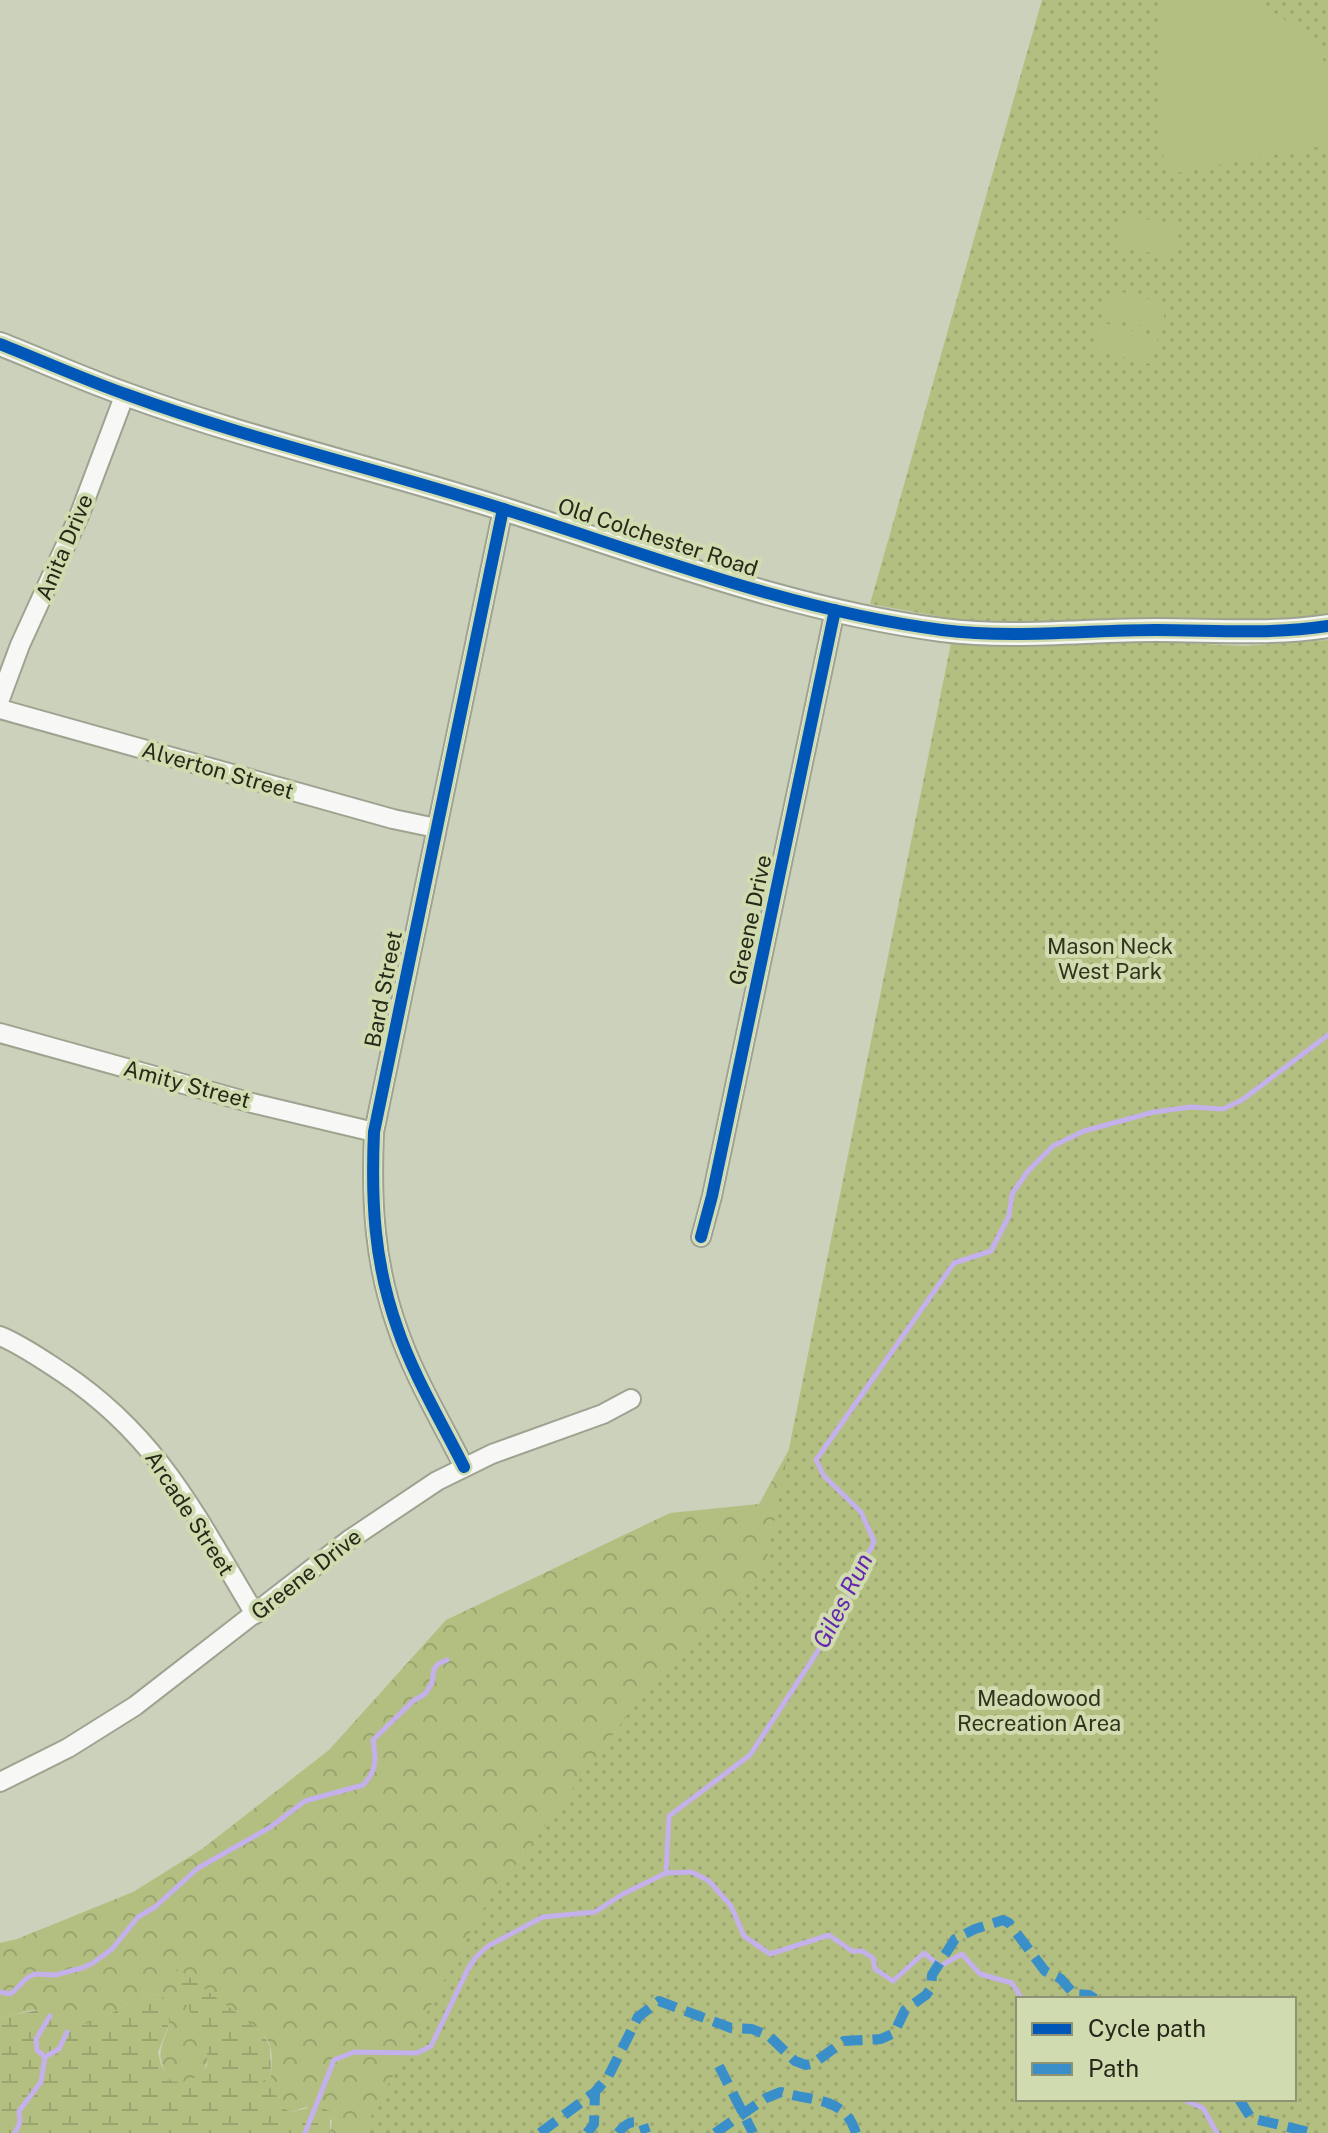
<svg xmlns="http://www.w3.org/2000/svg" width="1328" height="2133" font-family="'Public Sans',sans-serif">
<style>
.forest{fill:url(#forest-crowns);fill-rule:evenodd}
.wetland{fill:url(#wetland-marsh)}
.park{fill:url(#park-dots);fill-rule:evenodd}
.pitch{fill:#b2bf80}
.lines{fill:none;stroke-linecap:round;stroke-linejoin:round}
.stream{stroke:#c4b0ea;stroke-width:5}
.minor-casing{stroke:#9ea391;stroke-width:22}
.tertiary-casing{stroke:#9ea391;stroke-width:26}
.minor{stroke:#f7f8f5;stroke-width:18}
.tertiary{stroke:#f7f8f5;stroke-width:22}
.quiet{stroke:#3a8fc9;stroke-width:10;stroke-dasharray:20 10;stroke-linecap:butt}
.cycleway-casing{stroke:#d0dbb0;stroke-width:17}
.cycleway{stroke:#0057b8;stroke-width:12}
.labels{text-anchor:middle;stroke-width:8;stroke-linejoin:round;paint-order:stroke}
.street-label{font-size:22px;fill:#252919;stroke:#d0dbb0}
.park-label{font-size:22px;fill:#2f341d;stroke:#d0dbb0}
.water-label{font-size:24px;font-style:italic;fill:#6527ad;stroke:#d0dbb0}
</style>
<defs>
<pattern id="forest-crowns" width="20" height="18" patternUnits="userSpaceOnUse" patternTransform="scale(2)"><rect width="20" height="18" fill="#b2bf80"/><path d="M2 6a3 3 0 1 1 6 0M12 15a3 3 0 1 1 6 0" fill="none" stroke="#99a46e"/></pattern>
<pattern id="wetland-marsh" width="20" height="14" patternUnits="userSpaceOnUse" patternTransform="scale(2)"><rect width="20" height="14" fill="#b2bf80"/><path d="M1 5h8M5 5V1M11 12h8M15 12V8" fill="none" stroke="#99a46e"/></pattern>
<pattern id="park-dots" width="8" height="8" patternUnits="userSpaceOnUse" patternTransform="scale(2)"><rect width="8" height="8" fill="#b2bf80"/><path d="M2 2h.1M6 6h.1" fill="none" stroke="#99a46e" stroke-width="1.8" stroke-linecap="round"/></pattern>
</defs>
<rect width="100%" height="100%" fill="#cbd1ba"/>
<path class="forest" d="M1160,1039L1328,2133H330L332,2120L306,2107L291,2112L279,2106L260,2081L271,2078C271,2068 273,2054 270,2045C260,2018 207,2005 181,1995C194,2019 222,2049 200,2075C192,2084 181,2083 170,2081C154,2053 161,2050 170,2022L161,1994C127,1993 105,2027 79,2025C65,2024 51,2010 37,2010C25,2010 12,2017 0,2018V1943L17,1939L133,1892L202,1849L329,1750L446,1620L670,1513L759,1504L833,1370ZM1018,1999H1294V2099H1018Z"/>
<path class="wetland" d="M177,1968L262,2032L270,2046L271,2078L261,2081L276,2093L279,2106L291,2112L317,2106L330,2111V2133H0V2018L38,2010L60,2011L80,2025C86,2023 94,2022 100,2019C121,2010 136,1993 161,1994L169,2008L170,2022L158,2052L161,2065L171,2081C188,2084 195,2079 207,2066C212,2021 172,2006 177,1968Z"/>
<g class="park">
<path d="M1042,0H1328V618L1250,623L1161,618L1052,624H1002L959,620L870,604Z"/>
<path d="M1328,640V2133H362L481,1912L657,1675L764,1573L951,643L1028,647L1149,641L1244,646ZM1018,1999H1294V2099H1018Z"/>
</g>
<g class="pitch">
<path d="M1161,0H1251C1272,6 1323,48 1328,70C1328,88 1328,125 1328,145L1176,173L1164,164L1160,118Z"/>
<path d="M1125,213L1179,228L1170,258L1117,244Z"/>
<path d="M1111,289L1167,304L1160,331L1104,315Z"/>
<path d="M1101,322L1158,338L1150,364L1094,349Z"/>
</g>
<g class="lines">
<g class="stream">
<path d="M666,1873L692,1872L709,1881L731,1906L744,1936L770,1954L829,1935L852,1951H862L873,1958L875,1969L893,1981L924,1953L940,1966L962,1954L980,1974L1012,1983L1022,1999"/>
<path d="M0,1992L10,1994L14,1991L27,1978L35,1974L55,1975L82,1968L93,1963L112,1949L138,1917L155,1907L198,1868L269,1828L305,1801L363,1785C377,1771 376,1758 373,1740L413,1701L425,1694L432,1683L434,1669L438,1664L447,1660"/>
<path d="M45,2057L37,2050L36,2039L50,2016"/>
<path d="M1182,2099L1203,2108L1217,2133"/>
<path d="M15,2133L20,2122L19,2111L41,2082L45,2057L59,2049L67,2032"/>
<path d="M305,2133L334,2060L354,2052L417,2053L431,2046L468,1969L476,1957L488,1946L543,1917L595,1912L623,1894L666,1873L669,1816L750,1755L840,1617L848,1601L855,1570L871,1549L874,1541L861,1512L824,1476L816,1460L954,1263L991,1251L1009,1216L1012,1194L1028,1171L1053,1146L1084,1131L1154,1112L1191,1107L1223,1109L1242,1100L1328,1035"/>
</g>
<defs>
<g id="minor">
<path d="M0,699L20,645L79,516L125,394"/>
<path d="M0,709L393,819L436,828"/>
<path d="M0,1033L252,1103L374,1132"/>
<path d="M701,1237L712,1196L835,610"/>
<path d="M0,1336C22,1345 43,1360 63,1373C160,1438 197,1518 255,1614"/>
<path d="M464,1467C441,1421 413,1375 397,1327C374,1262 371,1200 374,1132L503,509"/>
<path d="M0,1782L68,1748L135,1706L349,1540L437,1481L492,1454L603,1414L631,1399"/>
</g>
<path id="tertiary" d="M0,344C43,361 85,380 128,395C240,436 357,464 471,499C627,546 780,609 942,630C1013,639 1085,630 1156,630C1214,630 1270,635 1328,626"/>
</defs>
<use href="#minor" class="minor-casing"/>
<use href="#tertiary" class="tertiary-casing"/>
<use href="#minor" class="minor"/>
<use href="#tertiary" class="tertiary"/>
<g class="quiet">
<path d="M719,2066L753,2133"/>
<path d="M1239,2099L1251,2118L1313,2133"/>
<path d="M540,2133L595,2092L608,2077L638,2017L659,2001L731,2028L752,2029L769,2036L795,2061L806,2065L814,2063L844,2041L881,2039L894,2033L905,2010L926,1995L931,1988L932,1975L955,1939L975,1929L1003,1920L1009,1923L1045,1971L1061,1979L1074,1994L1089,1995L1095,1999"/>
<path d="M587,2133L594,2124L595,2092"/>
<path d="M618,2133C625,2124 631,2119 643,2124L646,2133"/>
<path d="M715,2133L766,2098L781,2092C811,2102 844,2095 856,2133"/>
</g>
<defs>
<g id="cycleway">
<path d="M0,344C43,361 85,380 128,395C240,436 357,464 471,499C627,546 780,609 942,630C1013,639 1085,630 1156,630C1214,630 1270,635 1328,626"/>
<path d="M701,1237L712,1196L835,610"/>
<path d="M464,1467C441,1421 413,1375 397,1327C374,1262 371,1200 374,1132L503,509"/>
</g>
</defs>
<use href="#cycleway" class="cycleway-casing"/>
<use href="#cycleway" class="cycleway"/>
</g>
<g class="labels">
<g class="street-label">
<text transform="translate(658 537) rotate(18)" y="8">Old Colchester Road</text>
<text transform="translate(64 547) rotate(-67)" y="8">Anita Drive</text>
<text transform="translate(218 770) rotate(16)" y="8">Alverton Street</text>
<text transform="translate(750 920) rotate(-78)" y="8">Greene Drive</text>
<text transform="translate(383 989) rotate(-79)" y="8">Bard Street</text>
<text transform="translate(187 1084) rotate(15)" y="8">Amity Street</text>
<text transform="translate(190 1513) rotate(57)" y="8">Arcade Street</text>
<text transform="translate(306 1574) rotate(-38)" y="8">Greene Drive</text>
</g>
<g class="park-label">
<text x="1110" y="954">Mason Neck<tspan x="1110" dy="25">West Park</tspan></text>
<text x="1039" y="1706">Meadowood<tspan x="1039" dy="25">Recreation Area</tspan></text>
</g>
<g class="water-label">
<text transform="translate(843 1601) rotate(-63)" y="8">Giles Run</text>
</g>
</g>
<rect x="1016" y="1997" width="280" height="104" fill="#d0dbb0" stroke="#8c9474" stroke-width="2"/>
<rect x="1032" y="2023" width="40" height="12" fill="#0057b8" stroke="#8c9474" stroke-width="2"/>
<text x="1088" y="2037" font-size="24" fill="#252919">Cycle path</text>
<rect x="1032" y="2063" width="40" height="12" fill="#3a8fc9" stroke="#8c9474" stroke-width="2"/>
<text x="1088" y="2077" font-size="24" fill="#252919">Path</text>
</svg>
